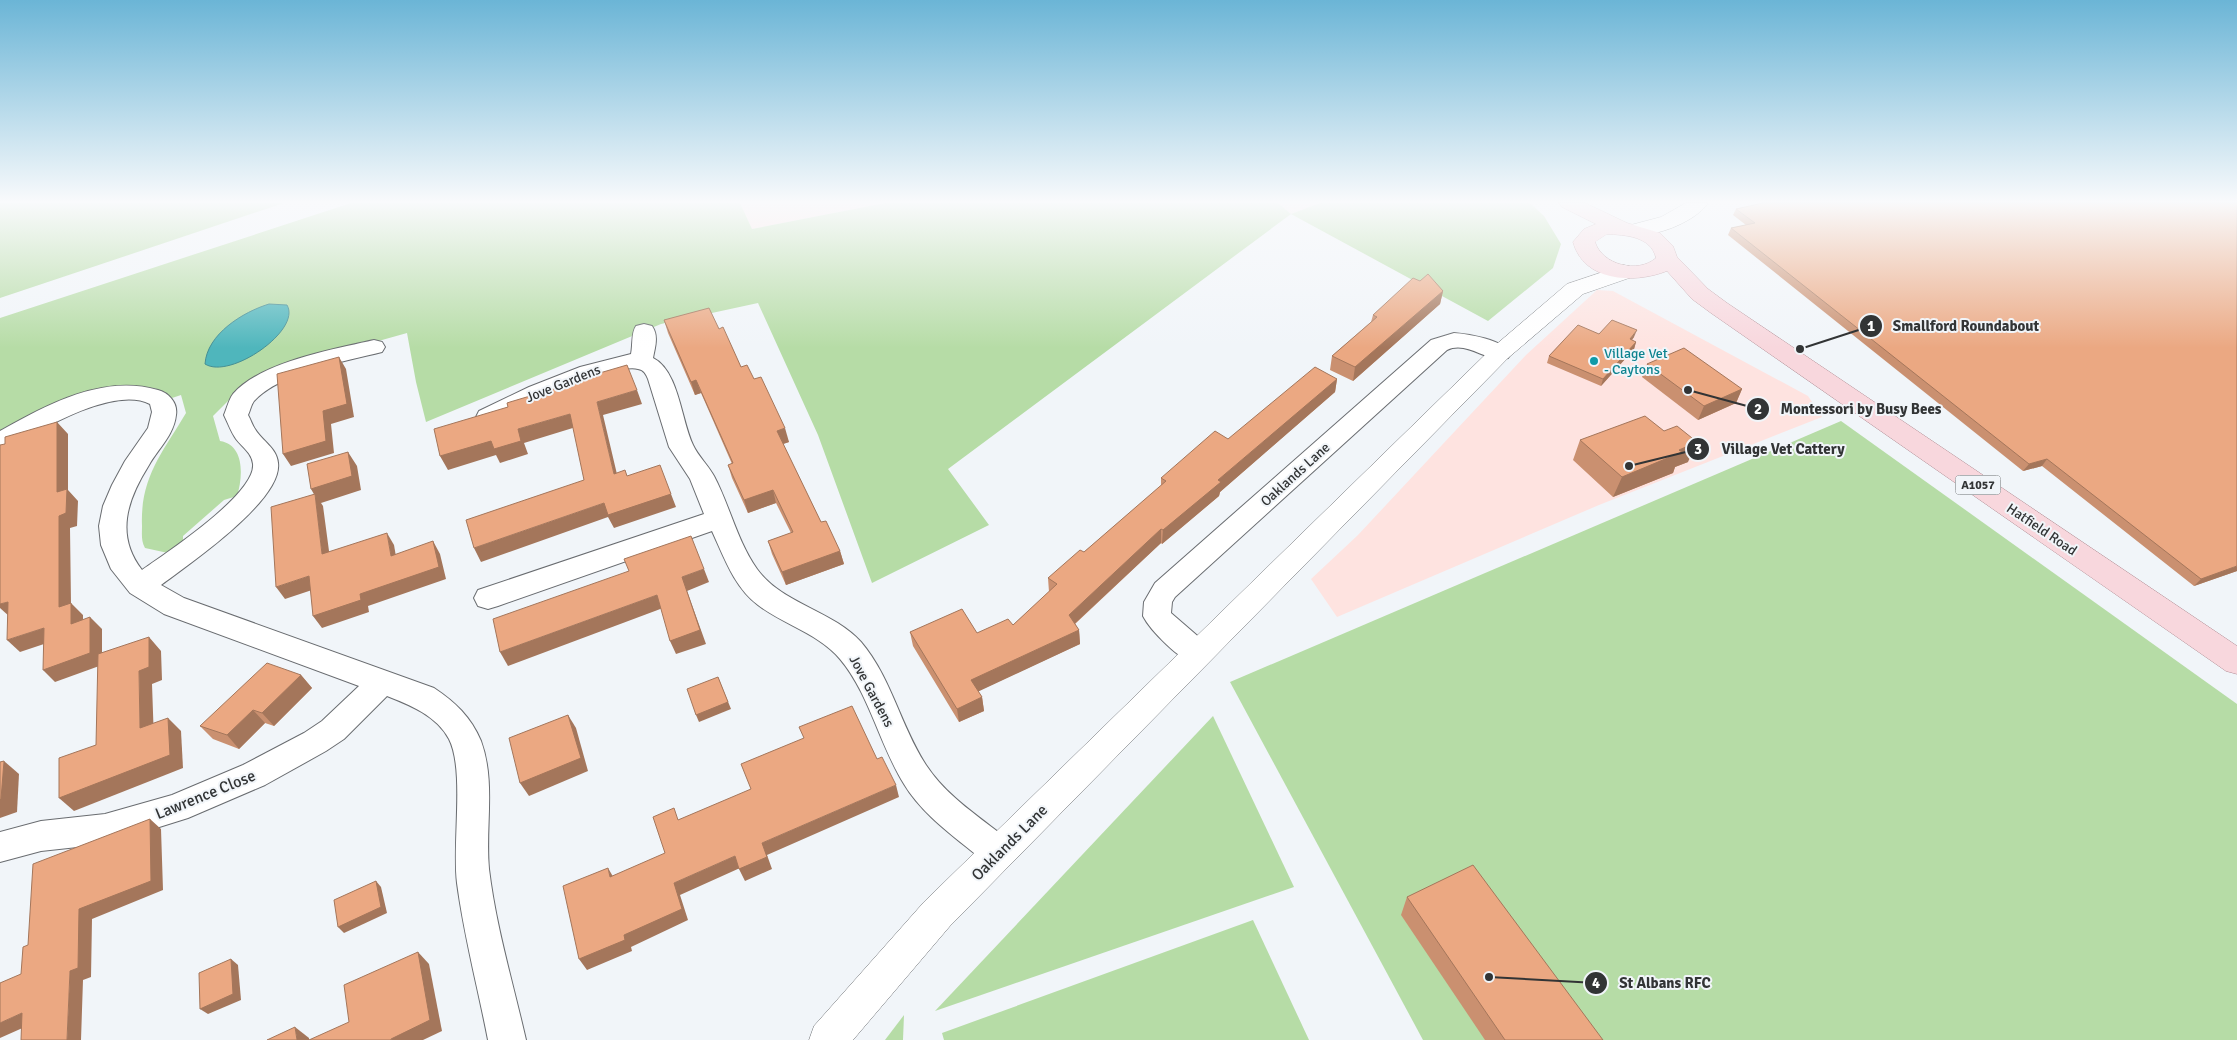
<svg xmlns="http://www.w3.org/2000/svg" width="2237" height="1040" font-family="Signika,sans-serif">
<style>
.commercial{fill:#fee3e0}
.green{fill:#b6dca6}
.water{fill:#4fb6bc;stroke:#468f94}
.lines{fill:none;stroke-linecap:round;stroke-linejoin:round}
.minor-casing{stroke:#696c70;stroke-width:2}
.tertiary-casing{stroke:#696c70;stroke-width:1}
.primary-casing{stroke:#b08d94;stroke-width:1}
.minor{fill:#fff;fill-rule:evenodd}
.tertiary{fill:#fff;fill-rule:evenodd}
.primary{fill:#f8d7dd;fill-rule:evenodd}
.wall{fill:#ca9070}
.shaded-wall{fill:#a4765b}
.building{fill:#eba882;stroke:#a4765b}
.culture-dot{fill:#0f9aa8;stroke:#f1f5f9;stroke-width:2}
.labels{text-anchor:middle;stroke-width:4;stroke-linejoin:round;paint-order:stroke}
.shield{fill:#f1f5f9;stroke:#6b6e70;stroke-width:1}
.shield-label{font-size:12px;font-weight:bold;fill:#323435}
.culture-label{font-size:14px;fill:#0d838f;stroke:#f1f5f9;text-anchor:start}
.street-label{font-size:14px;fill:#323435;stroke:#f1f5f9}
.near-street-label{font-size:16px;fill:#323435;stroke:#f1f5f9}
.leader{fill:none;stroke:#323435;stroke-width:2}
.callout-dot{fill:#323435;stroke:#f1f5f9;stroke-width:2}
.mark-label{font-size:15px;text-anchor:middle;font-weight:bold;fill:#fff}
.callout-label{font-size:15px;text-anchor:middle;font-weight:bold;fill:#323435;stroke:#f1f5f9;stroke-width:4;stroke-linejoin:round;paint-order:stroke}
</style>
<rect width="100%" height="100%" fill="#f1f5f9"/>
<g class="commercial">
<path d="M740,203H885L752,229Z"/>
<path d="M1278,203H1320L1291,214Z"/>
<path d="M1597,290L1613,291L1808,396L1822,417L1599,505L1337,617L1311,579L1358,535L1526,355Z"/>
</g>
<g class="green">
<path d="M0,203H284L0,298Z"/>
<path d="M351,203H740L752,229L885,203H1278L1291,214L1320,203H1530L1544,216L1561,244L1553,268L1488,321L1291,214L948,469L989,525L872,583L818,435L758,303L661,324L426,422L416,382L407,333L275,370L239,390L213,416L220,441C245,445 243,477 237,496L224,500L183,536V546L168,553L145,548C141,541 142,534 142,526C140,477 163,452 186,413L181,395L172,398L166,393L154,388L126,387L0,434V318Z"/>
<path d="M1841,421L2237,704V1040H1423L1230,682Z"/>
<path d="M1213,716L1294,887L935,1011Z"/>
<path d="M1253,920L1309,1040H944L942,1033Z"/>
<path d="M904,1015L903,1040H885Z"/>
</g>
<path class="water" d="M269,304L287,305C302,330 230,380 205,364C207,334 243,312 269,304Z"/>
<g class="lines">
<defs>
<g id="minor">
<path d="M644,324L652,326C659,336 655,347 653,358C679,371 681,420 693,445C698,456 708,465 714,476C729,504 738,543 757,569C782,604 832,610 861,642C891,677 901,727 926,765C947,797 981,818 1010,841L1015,852L1010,863L998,867L986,863C958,839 923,816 904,784C880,746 869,693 840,659C818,633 784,625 758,605C734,587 724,557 712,531L498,606L488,609L478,606L474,598L478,590L704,514L690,479L669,447L648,379C646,374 644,370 638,369C614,362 521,410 497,423L488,425L479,423L476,417L479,411L529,387L580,367L631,354C633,345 631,333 636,326Z"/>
<path d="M1454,333C1469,334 1503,340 1511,353L1508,358C1487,364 1468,340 1447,350L1175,597L1172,602L1171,613L1208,645L1213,653L1208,661C1205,662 1200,665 1197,664C1181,662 1150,630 1143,616L1144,602L1155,583L1431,340Z"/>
<path d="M374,340L382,342L385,347L382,352C346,361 279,373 254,401C251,405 250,411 248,415C251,420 252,425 255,429C262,441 277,448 278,463C283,500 188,565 161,585L184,598L434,688C455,702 471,717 481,741C496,782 485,827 489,869C496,927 513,983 526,1040H488C478,988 464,936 457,883C452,844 465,770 449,739C437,716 410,705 387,696L344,739L326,751L265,785L188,818L105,844L41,851L0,862V832L41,821L105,814L172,795L243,765L304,733L322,721L359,686L164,614L130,593L111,569L101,545L99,526L103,506L112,485L125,461L148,428L152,412L150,404C114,385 40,430 9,448L0,450V431C47,405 102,374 158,390C169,393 178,403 176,415C174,435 158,449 149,465C127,500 115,535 142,570C166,553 256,494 253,464C252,453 242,447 236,439C231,432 228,423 224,415C227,408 229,399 233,394C260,362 335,349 374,340Z"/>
</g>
<g id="tertiary">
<path d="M1686,203H1708C1695,223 1649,240 1627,234L1623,230L1627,226L1661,217Z"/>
<path d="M1624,265L1632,267L1635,272L1632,277L1583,294L1508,358L950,926L853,1040H809L814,1026L924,902L1492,348L1567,284Z"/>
</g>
<path id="primary" d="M1559,203H1585L1627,223L1660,233L1673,246L1677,257L1708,289L1727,303L2237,646V674L2226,671L1711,313L1692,299L1667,271C1634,284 1584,282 1573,242L1584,229L1596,224L1562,207ZM1607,234C1625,235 1651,236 1656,258C1638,274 1602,265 1595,242Z"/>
</defs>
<use href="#minor" class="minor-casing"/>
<use href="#tertiary" class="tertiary-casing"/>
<use href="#primary" class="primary-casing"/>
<use href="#minor" class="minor"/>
<use href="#tertiary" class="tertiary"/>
<use href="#primary" class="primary"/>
</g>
<g class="wall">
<path d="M1736,209L2237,571L2194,586L2042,466L2023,471L1728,235L1731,228L1746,225L1733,215Z"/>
<path d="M1443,291L1440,304L1353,381L1330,370L1332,356L1371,322L1373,315Z"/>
<path d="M664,320L719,329L741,367L754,379L789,442L783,444L821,522L840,551L844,564L786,585L772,554L768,541L791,533L776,503L748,513L732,478L728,465L732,464L701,393L695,395L668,333Z"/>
<path d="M1599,334L1634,337L1632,340L1636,342L1634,349L1601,386L1547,363L1549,356Z"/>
<path d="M1647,364L1742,389L1736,403L1698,420L1642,377Z"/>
<path d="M1337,379L1335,392L1220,492L1219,496L1162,544L1161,543L1075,624L1079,630L1080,644L978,691L982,697L984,711L959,722L913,646L910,632L977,633L1013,625L1049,592L1048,578L1084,552L1161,486V478Z"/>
<path d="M1580,440L1688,462L1675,467L1673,473L1613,497L1573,460Z"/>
<path d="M301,675L312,688L274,726L265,723L239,749L213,739L200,726Z"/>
<path d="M1407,897L1603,1040H1485L1401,915Z"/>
</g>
<g class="shaded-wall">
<path d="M1443,291L1440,304L1353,381L1355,367Z"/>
<path d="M1637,330L1634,337L1627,346L1630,339Z"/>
<path d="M1636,342L1634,349L1601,386L1603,379Z"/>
<path d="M339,357L346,369L354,417L331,424L334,453L291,466L283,454Z"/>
<path d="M1337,379L1335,392L1220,492L1219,496L1162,544L1163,530L1218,480Z"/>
<path d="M696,380L701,393L695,395L691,382Z"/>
<path d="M1742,389L1736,403L1698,420L1704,406Z"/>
<path d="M637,390L642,404L603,415L620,487L614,474L597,402Z"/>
<path d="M570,414L576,427L524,443L528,454L500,463L496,455L448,470L440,456L518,429Z"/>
<path d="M57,422L68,434V490L78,501L77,526L70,528L71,605V603L83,615V636L71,624L59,607L57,492Z"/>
<path d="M785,428L789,442L780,445L777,431Z"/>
<path d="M1697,442L1688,462L1675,467L1673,473L1613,497L1622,477L1679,450Z"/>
<path d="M348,452L357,466L361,490L321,503L323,506L331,566L322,554L315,496L311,489Z"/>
<path d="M2047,459L2042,466L2023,471L2029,464Z"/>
<path d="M773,490L776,503L748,513L744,500Z"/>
<path d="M671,494L676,507L614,528L608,517L481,562L474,548L604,503Z"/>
<path d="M1161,529V543L1069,629V615Z"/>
<path d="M387,533L394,545L398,568L391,556Z"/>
<path d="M433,541L440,554L446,579L368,606L369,612L322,628L313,616L360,594Z"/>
<path d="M840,551L844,564L786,585L782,572Z"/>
<path d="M2237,566V571L2194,586L2201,579Z"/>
<path d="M704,569L709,582L687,591L706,644L676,654L670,641L682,577Z"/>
<path d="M309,576L318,588L285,599L276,587Z"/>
<path d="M657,595L663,608L508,666L500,652Z"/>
<path d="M8,602L10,617L0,608V604Z"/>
<path d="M90,617L102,629V665L55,682L43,670Z"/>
<path d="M44,628L56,640L20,652L7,640Z"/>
<path d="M1079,630L1080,644L973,694L971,680Z"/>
<path d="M149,637L161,651L162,680L152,684L154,741L140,728L139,671Z"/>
<path d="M301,675L312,688L274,726L262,713Z"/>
<path d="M718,677L731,709L699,722L696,715Z"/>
<path d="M982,697L984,711L959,722L957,709Z"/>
<path d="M253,710L265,723L239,749L227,735Z"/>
<path d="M568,715L576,728L588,771L529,796L520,783Z"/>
<path d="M168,718L181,731L183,768L74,811L59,798Z"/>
<path d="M4,761L19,774L17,812L0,818V800Z"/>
<path d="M896,785L899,797L767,855L772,869L745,881L739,869L762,843Z"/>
<path d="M150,819L161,829L163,890L92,919L91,977L83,980L81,1040H67L70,971L79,909Z"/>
<path d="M735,856L740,868L680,895L688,920L631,947L632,951L587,970L579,959L624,935L674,883Z"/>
<path d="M608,868L615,880L610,877Z"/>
<path d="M376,881L381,887L387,913L344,933L338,927Z"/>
<path d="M418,952L429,964L442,1031L423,1040H391Z"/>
<path d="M231,959L238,965L241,1000L208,1014L200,1009Z"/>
<path d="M22,1013L36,1022L0,1038V1023Z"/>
<path d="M295,1027L309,1038V1040H297Z"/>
</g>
<g class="building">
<path d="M1763,203H2237V566L2201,579L2047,459L2029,464L1731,228L1755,223L1736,209Z"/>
<path d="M1428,274L1443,291L1355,367L1332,356L1377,317L1373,315L1413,278L1420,281Z"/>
<path d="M709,308L719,329L723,327L741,367L747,365L754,379L761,377L785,428L777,431L821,522L826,521L840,551L782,572L768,541L793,532L773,490L744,500L728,465L733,463L696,380L691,382L664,320Z"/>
<path d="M1612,320L1637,330L1630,339L1636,342L1603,379L1549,356L1578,325L1599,334Z"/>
<path d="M1684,348L1742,389L1704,406L1647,364Z"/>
<path d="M339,357L347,404L323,411L326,441L283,454L277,374Z"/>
<path d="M627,365L637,390L597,402L614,474L625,470L627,476L660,465L671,494L608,515L604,503L474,548L466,520L584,480L570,414L518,429L521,441L494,449L491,441L440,456L434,429L508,407L507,403L510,402L587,379L586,377Z"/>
<path d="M1315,367L1337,379L1218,480L1221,482L1163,530L1161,529L1069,615L1079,630L971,680L982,697L957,709L910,632L962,609L977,633L1008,619L1013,625L1057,584L1048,578L1080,550L1084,552L1166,481L1161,478L1215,431L1228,439Z"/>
<path d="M1645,416L1664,431L1677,426L1697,442L1679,450L1682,452L1622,477L1580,440Z"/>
<path d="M57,422V492L67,489L66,513L59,516V607L71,603V624L90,617V653L43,670L44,628L7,640L8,602L0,604V445L5,444V437Z"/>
<path d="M348,452L352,476L311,489L307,464Z"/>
<path d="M315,494L322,554L387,533L391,556L433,541L439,567L360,594L361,600L313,616L309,576L276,587L271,507Z"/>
<path d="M691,536L704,569L682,577L700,630L670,641L657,595L500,652L493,619L629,571L624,559Z"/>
<path d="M149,637V667L139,671L140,728L168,718L170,755L59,798V758L96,745L98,654Z"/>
<path d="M267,663L301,675L262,713L253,710L227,735L200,726Z"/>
<path d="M718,677L728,702L696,715L687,689Z"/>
<path d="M852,706L877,759L882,757L896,785L762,843L767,857L739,869L735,856L674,883L682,909L624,935L625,940L579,959L563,886L608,868L610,877L665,853L653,817L674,808L678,820L751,789L741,764L804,738L799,727Z"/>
<path d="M568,715L581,758L520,783L509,738Z"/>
<path d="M4,761L1,799L0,800V762Z"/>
<path d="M150,819L151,881L79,909L78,968L70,971L67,1040H21L22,1013L0,1023V983L21,974L23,947L28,945L33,864Z"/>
<path d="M1473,865L1603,1040H1505L1407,897Z"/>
<path d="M376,881L381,907L338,927L334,900Z"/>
<path d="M418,952L430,1020L391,1039V1040H309L349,1022L344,985Z"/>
<path d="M231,959L233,994L200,1009L199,973Z"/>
<path d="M295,1027L297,1040H267Z"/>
</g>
<linearGradient id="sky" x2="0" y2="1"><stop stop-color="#6bb5d6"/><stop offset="0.58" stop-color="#f9fafc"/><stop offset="1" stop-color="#f9fafc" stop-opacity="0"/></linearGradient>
<rect width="2237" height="348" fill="url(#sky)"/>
<circle class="culture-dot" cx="1594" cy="361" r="5"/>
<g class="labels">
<rect class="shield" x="1955.5" y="475.5" width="45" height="19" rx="4"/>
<g class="shield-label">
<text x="1978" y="489">A1057</text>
</g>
<g class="culture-label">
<text x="1604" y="358">Village Vet<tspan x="1604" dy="16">- Caytons</tspan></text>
</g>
<g class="street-label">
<text transform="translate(563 383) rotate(-22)" y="5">Jove Gardens</text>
<text transform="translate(1295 474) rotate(-42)" y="5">Oaklands Lane</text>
<text transform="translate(2042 529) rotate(34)" y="5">Hatfield Road</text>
<text transform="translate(872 691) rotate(62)" y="5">Jove Gardens</text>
</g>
<g class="near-street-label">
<text transform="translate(205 794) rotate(-22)" y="6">Lawrence Close</text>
<text transform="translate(1009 842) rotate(-45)" y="6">Oaklands Lane</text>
</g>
</g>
<path class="leader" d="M1800 349L1871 326M1688 390L1758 409M1629 466L1698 449M1489 977L1596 983"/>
<g class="callout-dot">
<circle cx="1800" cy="349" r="5"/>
<circle cx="1688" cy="390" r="5"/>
<circle cx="1629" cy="466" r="5"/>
<circle cx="1489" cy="977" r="5"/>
<circle cx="1871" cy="326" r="12"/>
<circle cx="1758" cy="409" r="12"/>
<circle cx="1698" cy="449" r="12"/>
<circle cx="1596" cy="983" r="12"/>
</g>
<g class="mark-label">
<text x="1871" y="331">1</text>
<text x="1758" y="414">2</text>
<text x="1698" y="454">3</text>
<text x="1596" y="988">4</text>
</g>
<g class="callout-label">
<text x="1966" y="331">Smallford Roundabout</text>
<text x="1861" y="414">Montessori by Busy Bees</text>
<text x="1783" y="454">Village Vet Cattery</text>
<text x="1665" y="988">St Albans RFC</text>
</g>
</svg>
